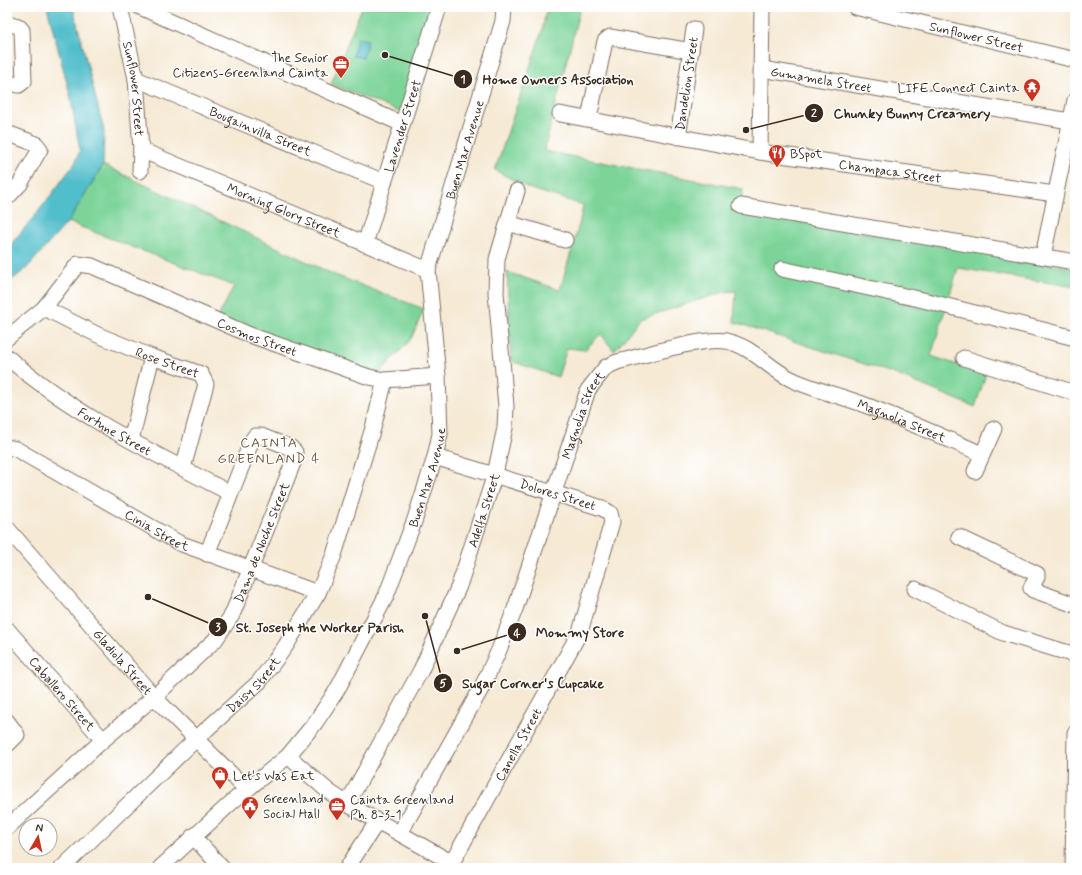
<svg xmlns="http://www.w3.org/2000/svg" width="1082" height="875" font-family="Mynerve,sans-serif">
<style>
.green{fill:#7bd499;stroke:#5b7f5c}
.water{fill:#51becb;stroke:#467474}
.lines{fill:none;stroke-linecap:round;stroke-linejoin:round}
.minor-casing{stroke:#7c6d5e;stroke-width:17}
.minor{stroke:#fff;stroke-width:15}
.labels{text-anchor:middle;stroke-width:3;stroke-linejoin:round;paint-order:stroke}
.street-label{font-size:13px;fill:#3b2a1e;stroke:#fff}
.poi-label{font-size:13px;fill:#3b2a1e;stroke:#fff;text-anchor:start}
.neighbourhood-label{font-size:14px;letter-spacing:1px;fill:#725334;stroke:#fff}
.leader{fill:none;stroke:#3b2a1e;stroke-width:1.5}
.callout-dot{fill:#3b2a1e;stroke:#fff;stroke-width:1.5}
.mark-label{font-size:12px;text-anchor:middle;font-weight:bold;fill:#fff}
.callout-label{font-size:14px;text-anchor:middle;font-weight:bold;fill:#3b2a1e;stroke:#fff;stroke-width:3;stroke-linejoin:round;paint-order:stroke}
</style>
<rect width="100%" height="100%" fill="#fff"/>
<filter id="ink" filterUnits="userSpaceOnUse"><feTurbulence type="fractalNoise" baseFrequency=".025" numOctaves="2"/><feDisplacementMap in="SourceGraphic" scale="8" xChannelSelector="R" yChannelSelector="G"/><feConvolveMatrix kernelMatrix="1 2 1 2 8 2 1 2 1" color-interpolation-filters="sRGB"/></filter>
<filter id="wash" filterUnits="userSpaceOnUse"><feTurbulence type="fractalNoise" baseFrequency=".012" numOctaves="4" result="noise"/><feDisplacementMap in="SourceGraphic" scale="16" xChannelSelector="R" yChannelSelector="G"/><feGaussianBlur stdDeviation="0.9" result="paint"/><feColorMatrix in="noise" values="0 0 0 0 0 0 0 0 0 0 0 0 0 0 0 0 0 1.4 0 .05"/><feComposite in="paint" operator="in"/></filter>
<g filter="url(#wash)">
<rect width="100%" height="100%" fill="#f6ead5"/>
<g class="green">
<path d="M362,7H432L400,112L331,84Z"/>
<path d="M547,7H599L580,8L544,151L743,189L740,212L1075,268V287L958,268L931,356L986,374L975,407L895,374L734,322L736,291L724,292L640,319L614,351L601,334L585,350L567,348L558,377L511,361L507,272L560,290L580,221L583,205L528,188L495,170L542,31Z"/>
<path d="M103,165L335,275L424,309L411,339L378,375L218,317L234,286L68,222Z"/>
</g>
<g class="water">
<path d="M47,7H73L104,131L103,165L68,222L27,268L7,284V249L38,212L75,163L80,150L70,95Z"/>
<path d="M357,38L368,40L363,58L353,56Z"/>
</g>
</g>
<g filter="url(#ink)">
<g class="lines">
<defs>
<g id="minor">
<path id="s1" d="M120,7L136,79L141,150L140,171"/>
<path d="M140,7L402,124"/>
<path id="s2" d="M855,7L1075,60"/>
<path d="M7,23L18,26L22,30L24,81L19,85L7,83"/>
<path id="s3" d="M762,69L1070,121"/>
<path id="s4" d="M136,79L384,182"/>
<path id="s5" d="M560,114L760,152L1055,194"/>
<path d="M589,118L605,41L610,37L691,51"/>
<path d="M7,133L36,144L40,149L20,184L7,198"/>
<path id="s6" d="M678,137L694,29"/>
<path id="s7" d="M141,150L428,270"/>
<path d="M760,152L762,7"/>
<path d="M741,206L1075,262"/>
<path d="M508,223L565,240"/>
<path id="s8" d="M365,244L439,7"/>
<path d="M1043,256L1075,100"/>
<path d="M782,269L923,300L1075,338"/>
<path id="s9" d="M44,308L98,335L152,357L201,374L206,384L183,468"/>
<path id="s10" d="M7,338L44,308L78,264L92,266L250,335L369,377L385,380L438,376"/>
<path id="s11" d="M7,357C73,414 153,453 230,493"/>
<path d="M964,358L1075,393"/>
<path d="M131,440L152,357"/>
<path id="s12" d="M7,447L16,449L179,543L318,593"/>
<path d="M975,471L994,429"/>
<path id="s13" d="M7,528L154,697L246,789"/>
<path d="M959,537L1037,574V577L1031,588L1033,590L1075,605"/>
<path d="M915,589L1003,633L1075,655"/>
<path id="s14" d="M7,629L103,740"/>
<path d="M7,721L17,735L7,745"/>
<path id="s15" d="M288,756L328,791L347,804L447,860L454,859L580,632L612,522L610,513L602,508L435,457"/>
<path id="s16" d="M347,804L421,670L459,586L495,474L505,428L506,406L496,293L497,259L517,191"/>
<path id="s17" d="M7,828L103,740L154,697L215,640L232,615L295,458V452L291,448L261,436H255L252,440L207,554"/>
<path id="s18" d="M400,833L482,687L499,650L515,609L588,390L606,367L617,362C643,356 702,337 726,341C752,346 768,368 791,379C814,390 841,396 865,405C905,420 943,437 982,454"/>
<path d="M193,836L222,868"/>
<path id="s19" d="M62,868L197,738L259,682L285,647L318,593L334,555L373,428L385,380"/>
<path id="s20" d="M160,868L233,801L288,756L315,723L337,690L386,596L415,519L435,457L440,434L438,376L428,270L503,21L504,7"/>
<path d="M347,868L377,822"/>
<path d="M1073,868L1075,733"/>
</g>
</defs>
<use href="#minor" class="minor-casing"/>
<use href="#minor" class="minor"/>
</g>
</g>
<defs>
<symbol id="office-pin" viewBox="-11 -11 22 30"><path d="M0 17L-7.5 6A9.5 9.5 0 1 1 7.5 6Z" fill="#c8321e" stroke="#fff"/><path d="M-6-3h4V-5.5h4V-3h4V5H-6ZM-1-4.5V-3h2v-1.5ZM-6 0V1H6V0Z" fill="#fff"/></symbol>
<symbol id="temple-pin" viewBox="-11 -11 22 30"><path d="M0 17L-7.5 6A9.5 9.5 0 1 1 7.5 6Z" fill="#c8321e" stroke="#fff"/><path d="M0-6L5-2H3V0L6.5 2.5H4V6H1.5V3h-3V6H-4V2.5H-6.5L-3 0V-2H-5Z" fill="#fff"/></symbol>
<symbol id="restaurant-pin" viewBox="-11 -11 22 30"><path d="M0 17L-7.5 6A9.5 9.5 0 1 1 7.5 6Z" fill="#c8321e" stroke="#fff"/><path d="M-5-6h1v4h1v-4h1v4h1v-4h1v5L-1.5 .5V6h-2V.5L-5-1ZM5-6V6H3V1.5H1.5Q1.5-4 5-6Z" fill="#fff"/></symbol>
<symbol id="shop-pin" viewBox="-11 -11 22 30"><path d="M0 17L-7.5 6A9.5 9.5 0 1 1 7.5 6Z" fill="#c8321e" stroke="#fff"/><path d="M-5-2.5h2.3a2.7 3.5 0 0 1 5.4 0H5L5.5 6h-11ZM-1.5-2.5h3a1.5 2.3 0 0 0-3 0Z" fill="#fff"/></symbol>
<symbol id="civic-pin" viewBox="-11 -11 22 30"><path d="M0 17L-7.5 6A9.5 9.5 0 1 1 7.5 6Z" fill="#c8321e" stroke="#fff"/><path d="M-.6-6.5H3V-4.5H.6V-3L4-1V1h2V6H-6V1h2V-1L-.6-3ZM-1.2 2.5V6h2.4V2.5Z" fill="#fff"/></symbol>
</defs>
<g fill-rule="evenodd">
<use href="#office-pin" x="331" y="54" width="20" height="27"/>
<use href="#temple-pin" x="1022" y="77" width="20" height="27"/>
<use href="#restaurant-pin" x="767" y="143" width="20" height="27"/>
<use href="#shop-pin" x="210" y="765" width="20" height="27"/>
<use href="#civic-pin" x="240" y="795" width="20" height="27"/>
<use href="#office-pin" x="327" y="796" width="20" height="27"/>
</g>
<g class="labels">
<g class="street-label">
<text dy="5" stroke="none"><textPath href="#s2" startOffset="125">Sunflower Street</textPath></text>
<text dy="5" stroke="none"><textPath href="#s3" startOffset="60">Gumamela Street</textPath></text>
<text dy="5" stroke="none"><textPath href="#s6" startOffset="54">Dandelion Street</textPath></text>
<text dy="5" stroke="none"><textPath href="#s1" startOffset="83">Sunflower Street</textPath></text>
<text dy="5" stroke="none"><textPath href="#s8" startOffset="124">Lavender Street</textPath></text>
<text dy="5" stroke="none"><textPath href="#s4" startOffset="135">Bougainvilla Street</textPath></text>
<text dy="5" stroke="none"><textPath href="#s20" startOffset="820">Buen Mar Avenue</textPath></text>
<text dy="5" stroke="none"><textPath href="#s5" startOffset="335">Champaca Street</textPath></text>
<text dy="5" stroke="none"><textPath href="#s7" startOffset="155">Morning Glory Street</textPath></text>
<text dy="5" stroke="none"><textPath href="#s10" startOffset="297">Cosmos Street</textPath></text>
<text dy="5" stroke="none"><textPath href="#s9" startOffset="135">Rose Street</textPath></text>
<text dy="5" stroke="none"><textPath href="#s18" startOffset="458">Magnolia Street</textPath></text>
<text dy="5" stroke="none"><textPath href="#s18" startOffset="830">Magnolia Street</textPath></text>
<text dy="5" stroke="none"><textPath href="#s11" startOffset="131">Fortune Street</textPath></text>
<text dy="5" stroke="none"><textPath href="#s20" startOffset="484">Buen Mar Avenue</textPath></text>
<text transform="translate(558 494) rotate(17)" y="5">Dolores Street</text>
<text dy="5" stroke="none"><textPath href="#s16" startOffset="325">Adelfa Street</textPath></text>
<text dy="5" stroke="none"><textPath href="#s12" startOffset="172">Cinia Street</textPath></text>
<text dy="5" stroke="none"><textPath href="#s17" startOffset="389">Dama de Noche Street</textPath></text>
<text dy="5" stroke="none"><textPath href="#s13" startOffset="177">Gladiola Street</textPath></text>
<text dy="5" stroke="none"><textPath href="#s19" startOffset="265">Daisy Street</textPath></text>
<text dy="5" stroke="none"><textPath href="#s14" startOffset="85">Caballero Street</textPath></text>
<text dy="5" stroke="none"><textPath href="#s15" startOffset="329">Canella Street</textPath></text>
</g>
<g class="poi-label">
<text x="328" y="62" text-anchor="end">The Senior<tspan x="328" dy="15">Citizens-Greenland Cainta</tspan></text>
<text x="1019" y="92" text-anchor="end">LIFE Connect Cainta</text>
<text x="790" y="158">BSpot</text>
<text x="233" y="780">Let's Was Eat</text>
<text x="263" y="803">Greenland<tspan x="263" dy="15">Social Hall</tspan></text>
<text x="350" y="804">Cainta Greenland<tspan x="350" dy="15">Ph. 8-3-1</tspan></text>
</g>
<g class="neighbourhood-label">
<text x="269" y="447">CAINTA<tspan x="269" dy="16">GREENLAND 4</tspan></text>
</g>
</g>
<path class="leader" d="M385 55L463 79M746 130L814 113M148 597L218 627M457 651L517 632M425 616L443 683"/>
<g class="callout-dot">
<circle cx="385" cy="55" r="4"/>
<circle cx="746" cy="130" r="4"/>
<circle cx="148" cy="597" r="4"/>
<circle cx="457" cy="651" r="4"/>
<circle cx="425" cy="616" r="4"/>
<circle cx="463" cy="79" r="10"/>
<circle cx="814" cy="113" r="10"/>
<circle cx="218" cy="627" r="10"/>
<circle cx="517" cy="632" r="10"/>
<circle cx="443" cy="683" r="10"/>
</g>
<g class="mark-label">
<text x="463" y="83">1</text>
<text x="814" y="117">2</text>
<text x="218" y="631">3</text>
<text x="517" y="637">4</text>
<text x="443" y="687">5</text>
</g>
<g class="callout-label">
<text x="558" y="84">Home Owners Association</text>
<text x="912" y="118">Chunky Bunny Creamery</text>
<text x="320" y="632">St. Joseph the Worker Parish</text>
<text x="580" y="637">Mommy Store</text>
<text x="533" y="688">Sugar Corner's Cupcake</text>
</g>
<rect width="1082" height="875" fill="none" stroke="#fff" stroke-width="24"/>
<g transform="translate(38 837) rotate(9)"><circle r="19" fill="#ffffff" stroke="#b1aaa5"/>
<path d="M0-3L7 15L0 10L-7 15Z" fill="#c8321e"/>
<text y="-6" font-size="11" font-weight="bold" text-anchor="middle" fill="#3b2a1e">N</text>
</g>
</svg>
